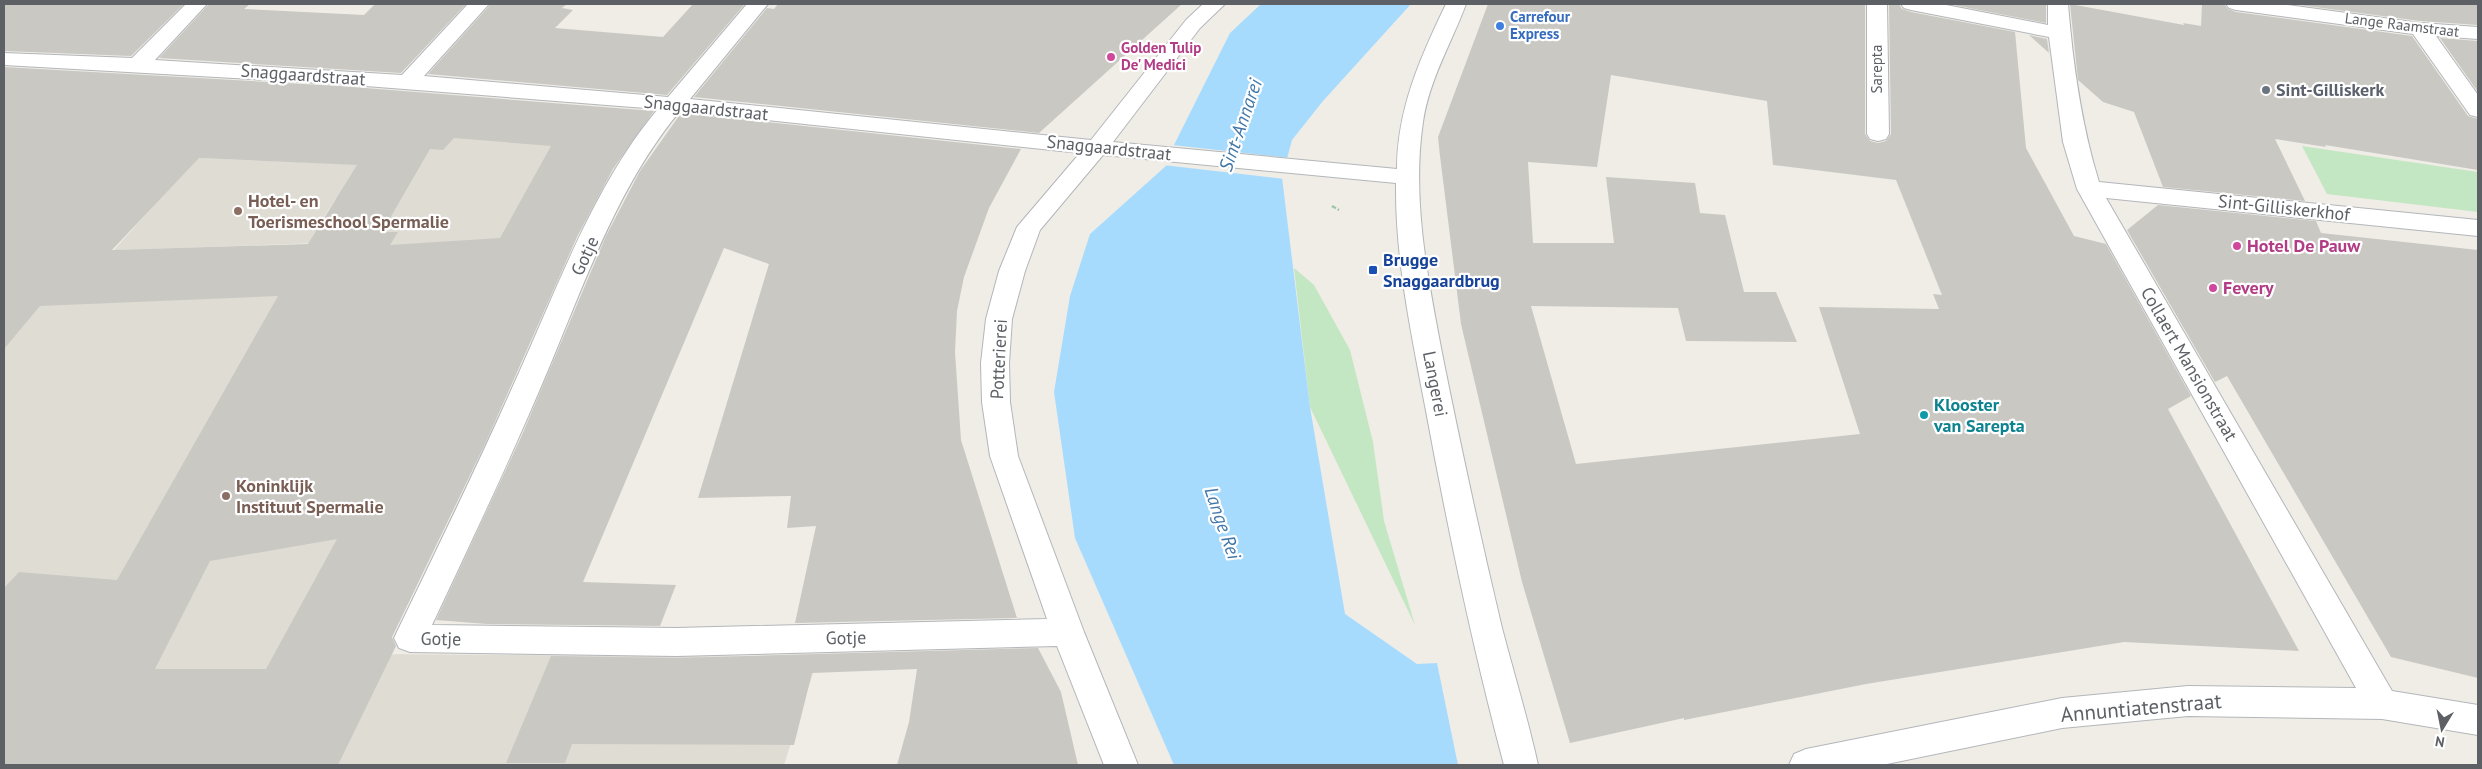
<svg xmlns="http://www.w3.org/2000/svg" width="2482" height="769" font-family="'PT Sans',sans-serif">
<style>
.education{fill:#dfdcd4}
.green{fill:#c4e7c3}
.water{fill:#a7dbfe}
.pier{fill:#efede6}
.building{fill:#cac8c3;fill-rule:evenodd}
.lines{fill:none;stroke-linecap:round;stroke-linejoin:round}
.minor-casing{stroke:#b3b6ba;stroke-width:2}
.path{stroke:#9cc7a6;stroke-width:2.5;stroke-dasharray:4.5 2;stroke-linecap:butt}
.minor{fill:#fff;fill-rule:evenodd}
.shop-dot{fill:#3f7fe0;stroke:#fff;stroke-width:2}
.hotel-dot{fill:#d1479c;stroke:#fff;stroke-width:2}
.worship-dot{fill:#6b7280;stroke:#fff;stroke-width:2}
.education-dot{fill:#8d6e63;stroke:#fff;stroke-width:2}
.transit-dot{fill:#1a4fb4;stroke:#fff;stroke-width:2}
.culture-dot{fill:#0f9aa8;stroke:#fff;stroke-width:2}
.labels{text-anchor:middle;stroke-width:4.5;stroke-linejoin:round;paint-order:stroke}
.far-shop-label{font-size:15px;font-weight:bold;fill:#366cbe;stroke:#fff;text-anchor:start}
.far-street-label{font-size:15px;fill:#5d6166;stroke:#fff}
.far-hotel-label{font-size:15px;font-weight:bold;fill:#b23c85;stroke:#fff;text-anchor:start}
.street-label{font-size:18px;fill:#5d6166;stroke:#fff}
.worship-label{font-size:18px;font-weight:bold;fill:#5b616d;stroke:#fff;text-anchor:start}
.education-label{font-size:18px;font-weight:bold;fill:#785e54;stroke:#fff;text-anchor:start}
.hotel-label{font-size:18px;font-weight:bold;fill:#b23c85;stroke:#fff;text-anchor:start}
.transit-label{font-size:18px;font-weight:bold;fill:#164399;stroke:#fff;text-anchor:start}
.culture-label{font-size:18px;font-weight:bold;fill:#0d838f;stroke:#fff;text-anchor:start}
.water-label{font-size:19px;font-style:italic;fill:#4076a8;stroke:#fff}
.near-street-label{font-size:21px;fill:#5d6166;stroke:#fff}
</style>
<rect width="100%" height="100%" fill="#efede6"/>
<path class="education" d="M4,73L102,77L199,158L367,165L345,200H335L323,218L335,219L319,243L114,250L156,203L8,284L348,293L432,141L606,112L373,654L818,657L784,765H4Z"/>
<g class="green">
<path d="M2302,146L2478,172V212L2327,194Z"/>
<path d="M1294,268L1314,285L1350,350L1373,442L1384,521L1415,625L1310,407Z"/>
</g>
<path class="water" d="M1261,4H1411L1323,101L1292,140L1282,177L1310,407L1345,614L1417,664L1437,663L1458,765H1174L1075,538L1054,392L1070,296L1090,234L1167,165L1174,145L1230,33Z"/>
<path class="pier" d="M1172,145L1290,158L1285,179L1163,165Z"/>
<g class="building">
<path d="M4,4H184L131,56L4,51Z"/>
<path d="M209,4H250L244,9L364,15L375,4H466L401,73L159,58Z"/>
<path d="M491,4H567L562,8L573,10L555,28L663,37L693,4L744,5L667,95L428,74Z"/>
<path d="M778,4H1182L1039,133L694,97L767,8L774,9Z"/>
<path d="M1488,4H1865V134L1870,141L1878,143L1886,141L1891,134L1889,4H1899L1902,9L1911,12L2015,32L2026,148L2074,236L2106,244L2191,396L2168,409L2299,651L2124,642L1866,684L1684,720V718L1570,743L1522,582L1461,324L1440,156L1438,137ZM1611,75L1767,101L1773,165L1896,180L1942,295L1933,294L1939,309L1819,307L1860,434L1576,464L1531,306L1678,308L1686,341L1797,342L1776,292H1744L1725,215L1700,213L1695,183L1606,177L1614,243H1533L1528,162L1597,167Z"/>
<path d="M1949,4H2046V23Z"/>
<path d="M2070,4L2184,25L2183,23L2201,26L2202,4H2224L2228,9L2236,12L2412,36L2468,116L2478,119V170L2325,145L2326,147L2275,139L2305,201L2163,187L2134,112L2103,102L2078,80Z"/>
<path d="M2292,4H2478V25L2420,21Z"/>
<path d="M2029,35L2047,39L2049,53Z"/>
<path d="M2440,38L2478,41V92Z"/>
<path d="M4,67L340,86L654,111L613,169L577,237L486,442L392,637L396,646L338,765H4V588L19,572L117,580L278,296L40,306L4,349ZM454,138L551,146L500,238L390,245L398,232H382L430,149L443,150ZM199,158L357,165L308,244L112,250ZM337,539L266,669H155L210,561Z"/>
<path d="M681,113L1021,149L989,208L964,277L957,311L955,352L961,440L1017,618L795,623L816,526L787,528L791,496L698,498L769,264L724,248L583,582L676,585L660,626L487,624L436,620L522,435L606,236L640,171Z"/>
<path d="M2158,205L2316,221L2321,233L2478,250V678L2391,657L2227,376L2215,382L2127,230Z"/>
<path d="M1038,648L1061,692L1078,765H897L909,722L917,669L812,673L794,745L572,744L565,763H506L551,656L676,658Z"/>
</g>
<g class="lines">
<defs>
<g id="minor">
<path d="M186,4H207L155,60L402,75L468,4H489L424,76L668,97L747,4H768L690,99L1091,140L1186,20L1203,4H1225L1200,28L1113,142L1397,169C1397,109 1421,56 1446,4H1466C1452,42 1429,80 1423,122C1411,201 1429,285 1444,363C1462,452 1481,540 1502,628C1514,674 1528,719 1538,765H1504C1473,649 1448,530 1426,411C1412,337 1395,260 1396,183L1103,155L1040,230L1025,271L1012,319L1009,363L1010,402L1018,456L1084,632L1138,765H1104L1057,646L676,656L410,652L399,648L394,638C436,551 478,465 517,377C557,289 595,183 658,109L340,84L4,65V53L132,58ZM680,111L1080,153L1017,227L999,271L986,319L981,363L982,402L990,456L1047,619L676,628L432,625C472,540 512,456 548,370C585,282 618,185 680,111Z"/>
<path d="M1867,4H1887L1889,134L1886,139L1878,141L1870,139L1867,134Z"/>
<path d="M1901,4H1941L2048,25V4H2068C2073,64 2081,124 2099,182L2478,220V236L2106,198L2392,691L2478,705V735L2382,719L2188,716L2062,728L1882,765H1789L1794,754L1806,749L2062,698L2188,686L2356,688L2077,189L2063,142L2049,37L1911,10L1904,8Z"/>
<path d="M2226,4H2280L2420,23L2478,27V39L2436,36L2478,95V117L2470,115L2413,34L2236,10L2229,8Z"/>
</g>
</defs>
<use href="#minor" class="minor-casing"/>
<path class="path" d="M1332,206L1339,210"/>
<use href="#minor" class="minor"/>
</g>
<circle class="shop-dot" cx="1500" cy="26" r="5"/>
<g class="hotel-dot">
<circle cx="1111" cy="57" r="5"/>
<circle cx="2237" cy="246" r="5"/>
<circle cx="2213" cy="288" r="5"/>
</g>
<circle class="worship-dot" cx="2266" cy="90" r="5"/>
<g class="education-dot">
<circle cx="238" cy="211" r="5"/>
<circle cx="226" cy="496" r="5"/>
</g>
<rect class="transit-dot" x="1368" y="265" width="10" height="10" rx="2.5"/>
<circle class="culture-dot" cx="1924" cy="415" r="5"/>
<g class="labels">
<g class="far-shop-label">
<text x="1510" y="22">Carrefour<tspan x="1510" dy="17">Express</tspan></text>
</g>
<g class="far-street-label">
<text transform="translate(2402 25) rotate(7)" y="5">Lange Raamstraat</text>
<text transform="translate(1877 69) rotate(-90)" y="5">Sarepta</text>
</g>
<g class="far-hotel-label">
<text x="1121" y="53">Golden Tulip<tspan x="1121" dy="17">De' Medici</tspan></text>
</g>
<g class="street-label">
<text transform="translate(303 75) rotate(4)" y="6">Snaggaardstraat</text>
<text transform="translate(706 108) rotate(6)" y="6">Snaggaardstraat</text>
<text transform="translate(1109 148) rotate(6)" y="6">Snaggaardstraat</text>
<text transform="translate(2284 208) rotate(6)" y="6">Sint-Gilliskerkhof</text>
<text transform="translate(585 256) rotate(-65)" y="6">Gotje</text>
<text transform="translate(999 359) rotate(-87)" y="6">Potterierei</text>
<text transform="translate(2189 364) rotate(60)" y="6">Collaert Mansionstraat</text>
<text transform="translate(1435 384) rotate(79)" y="6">Langerei</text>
<text transform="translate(846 638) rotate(-1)" y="6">Gotje</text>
<text transform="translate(441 639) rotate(1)" y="6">Gotje</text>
</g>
<g class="worship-label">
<text x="2276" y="96">Sint-Gilliskerk</text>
</g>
<g class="education-label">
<text x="248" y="207">Hotel- en<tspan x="248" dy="21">Toerismeschool Spermalie</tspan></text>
<text x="236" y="492">Koninklijk<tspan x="236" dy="21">Instituut Spermalie</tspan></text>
</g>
<g class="hotel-label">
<text x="2247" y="252">Hotel De Pauw</text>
<text x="2223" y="294">Fevery</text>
</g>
<g class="transit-label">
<text x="1383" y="266">Brugge<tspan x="1383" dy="21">Snaggaardbrug</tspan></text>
</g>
<g class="culture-label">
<text x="1934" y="411">Klooster<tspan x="1934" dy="21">van Sarepta</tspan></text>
</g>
<g class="water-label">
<text transform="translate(1240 125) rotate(-71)" y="7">Sint-Annarei</text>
<text transform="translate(1223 523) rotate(71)" y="7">Lange Rei</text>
</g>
<g class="near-street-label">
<text transform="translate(2141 708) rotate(-5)" y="7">Annuntiatenstraat</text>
</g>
</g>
<rect width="2482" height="769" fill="none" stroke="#5d6166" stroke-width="10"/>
<g transform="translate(2442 729) rotate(190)" stroke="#ffffff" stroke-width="4" paint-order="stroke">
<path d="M0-4L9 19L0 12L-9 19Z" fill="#5d6166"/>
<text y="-8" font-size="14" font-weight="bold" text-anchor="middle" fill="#5d6166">N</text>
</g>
</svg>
